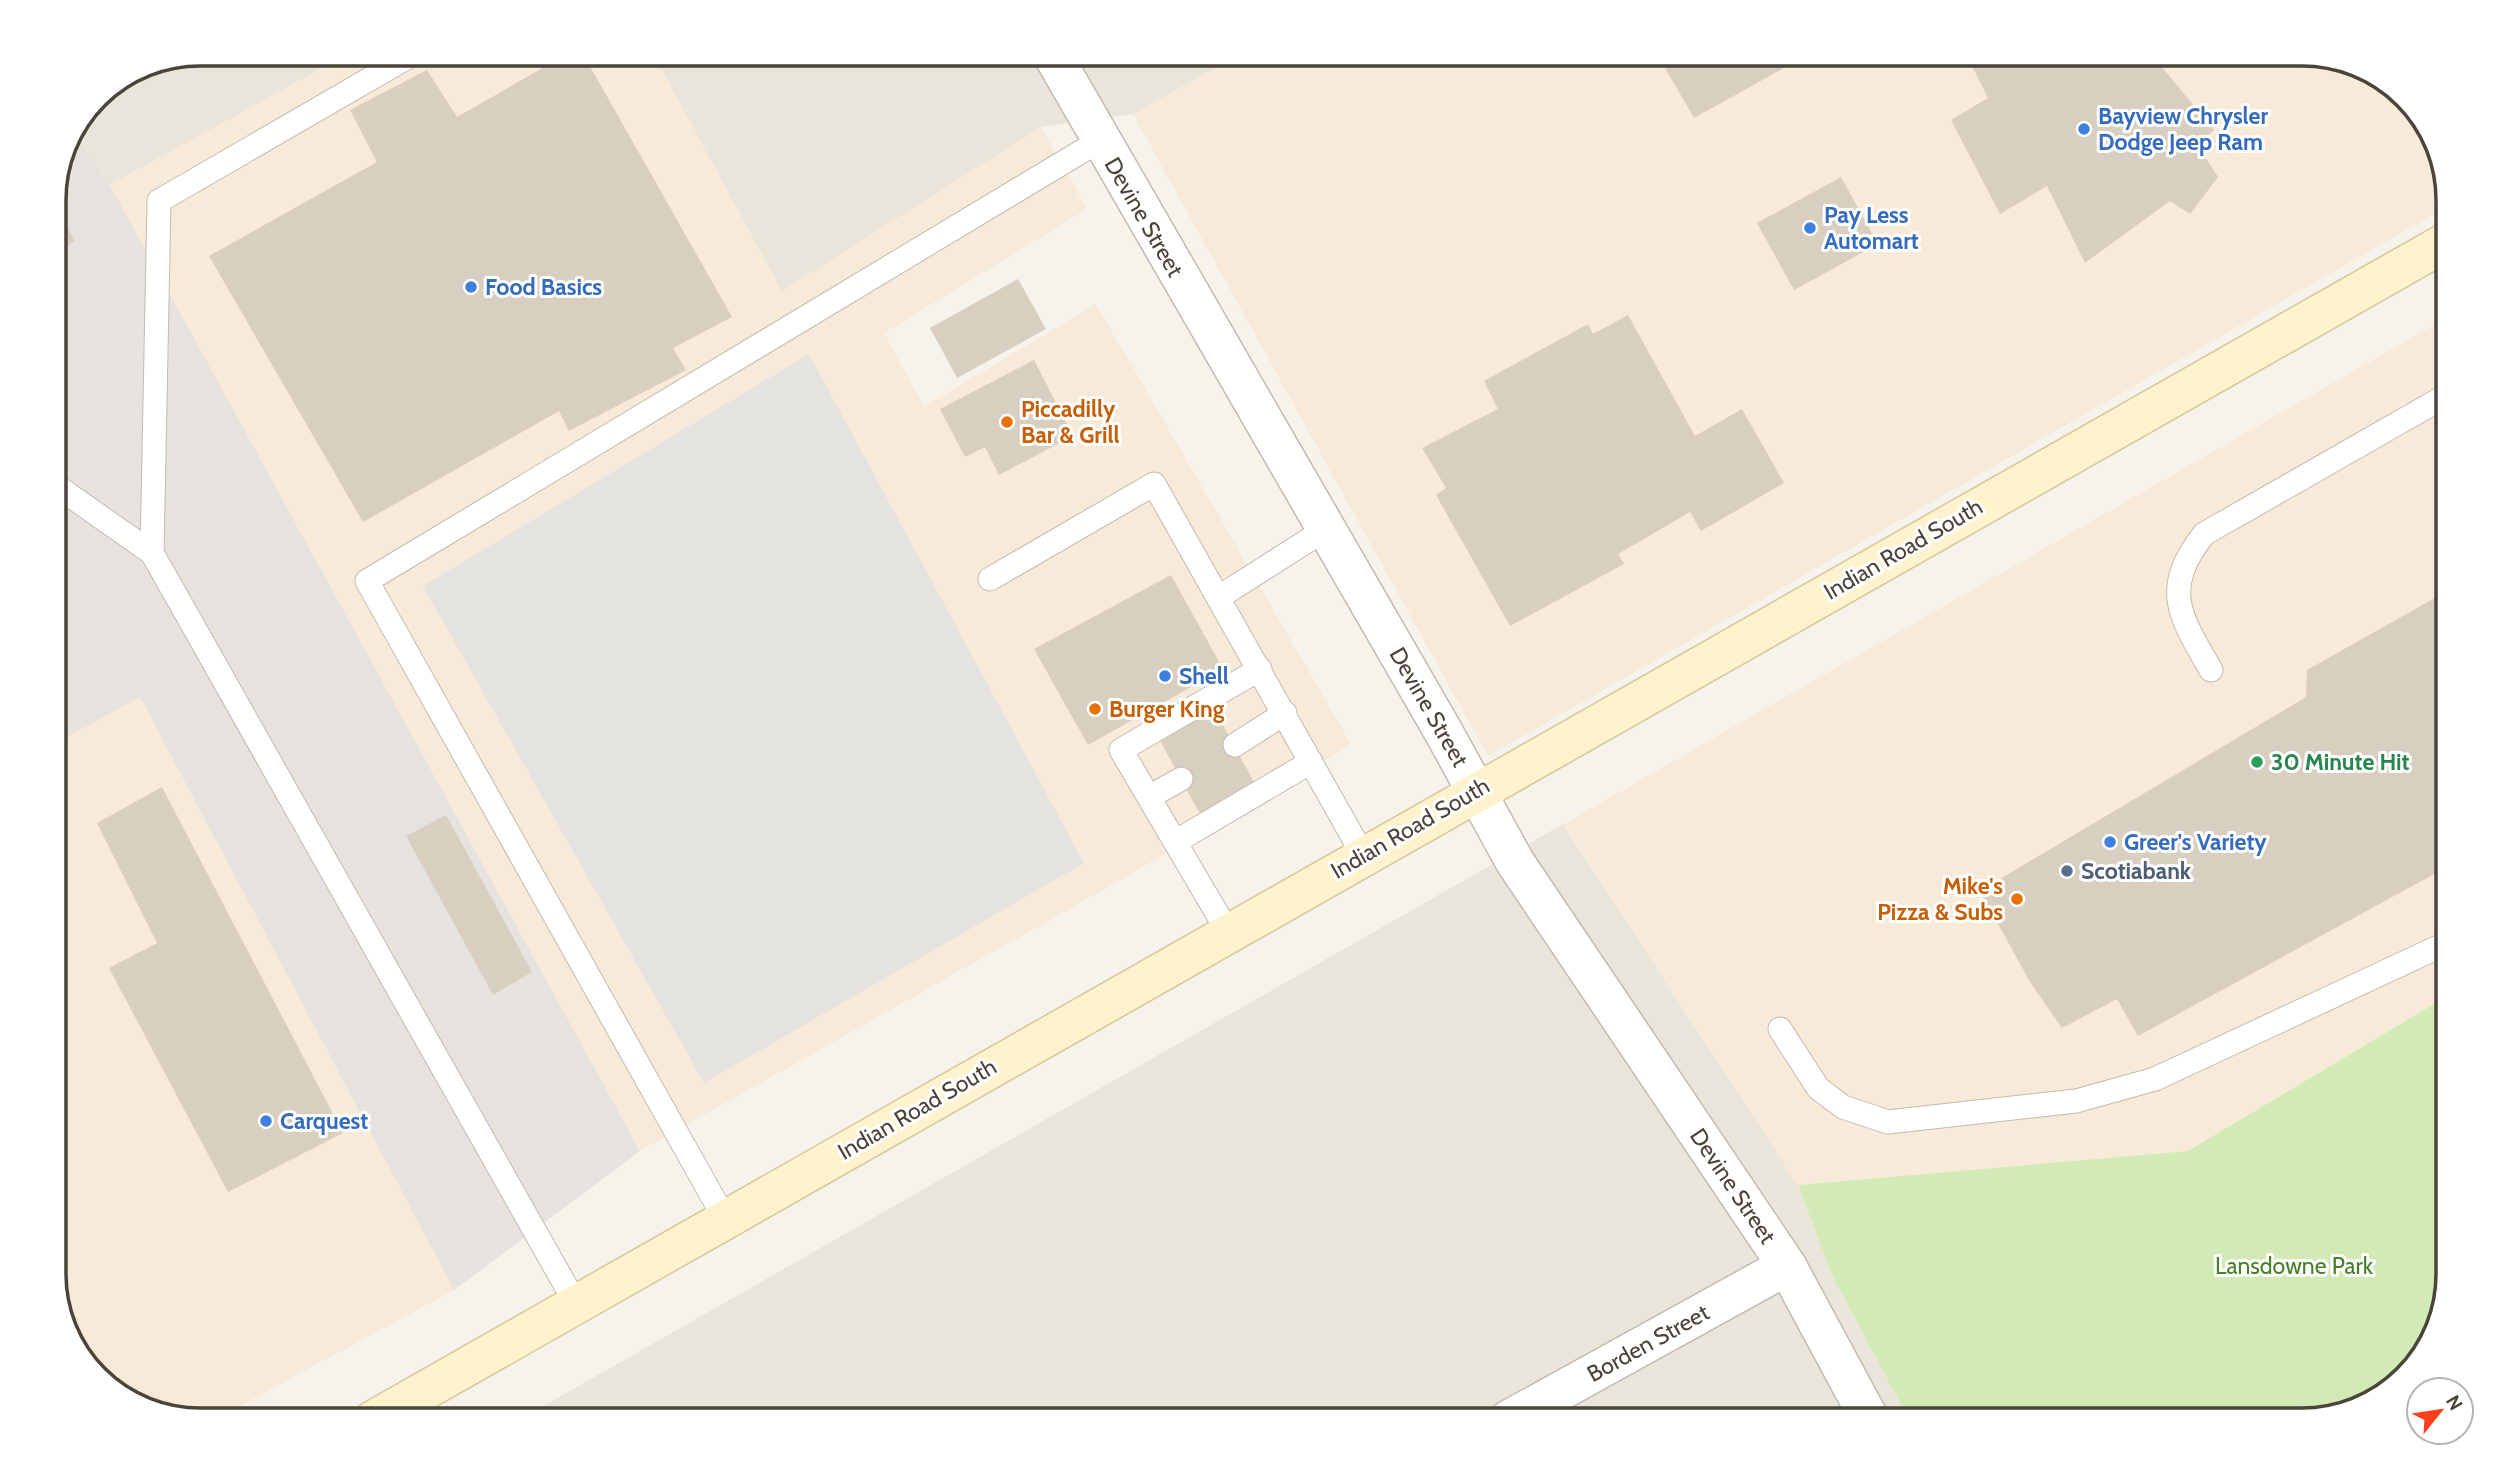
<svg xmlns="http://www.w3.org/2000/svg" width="2503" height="1474" font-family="Cabin,sans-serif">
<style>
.residential{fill:#eae5da}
.commercial{fill:#f7ead8}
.industrial{fill:#e6e2dd}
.green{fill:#d2eab5}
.parking{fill:#e5e3e0}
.building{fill:#d8cfc1}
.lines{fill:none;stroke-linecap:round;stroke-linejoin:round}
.service-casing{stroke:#c2bbae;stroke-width:25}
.minor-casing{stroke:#c2bbae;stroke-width:41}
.secondary-casing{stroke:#d6c79b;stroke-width:41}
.service{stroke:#fff;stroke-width:23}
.minor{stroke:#fff;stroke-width:38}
.secondary{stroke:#fff3cd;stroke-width:38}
.shop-dot{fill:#3f7fe0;stroke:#fff;stroke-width:2.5}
.food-dot{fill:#e8710a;stroke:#fff;stroke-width:2.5}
.leisure-dot{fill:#2e9e5b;stroke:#fff;stroke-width:2.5}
.service-dot{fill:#5c6f8a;stroke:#fff;stroke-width:2.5}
.labels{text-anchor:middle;stroke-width:6;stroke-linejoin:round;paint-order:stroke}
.shop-label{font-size:23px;font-weight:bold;fill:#366cbe;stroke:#fff;text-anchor:start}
.street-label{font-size:23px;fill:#4b4439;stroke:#fff}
.food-label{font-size:23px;font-weight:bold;fill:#c56008;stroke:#fff;text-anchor:start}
.leisure-label{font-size:23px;font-weight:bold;fill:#27864d;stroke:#fff;text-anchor:start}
.service-label{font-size:23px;font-weight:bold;fill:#4e5e75;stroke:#fff;text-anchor:start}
.park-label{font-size:23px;fill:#4a7f2a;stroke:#fff}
.rim{fill:none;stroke:#4b4439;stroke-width:3.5}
</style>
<rect width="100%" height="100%" fill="#f6f3ec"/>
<g class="residential">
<path d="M201,54H348L110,185L74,132L97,97L145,65Z"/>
<path d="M653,54H1241L1133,114L1041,127L782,292Z"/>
<path d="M1563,824L1798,1185L1832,1275L1909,1420H519Z"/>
</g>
<g class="commercial">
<path d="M348,54H653L782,291L1041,127L1087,209L884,333L924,407L1096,304L1351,744L1117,882L640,1151L110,185Z"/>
<path d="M1241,54H2302L2376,74L2429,127L2448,191V206L1488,756L1133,114Z"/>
<path d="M2448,317L2449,995L2188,1151L1798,1185L1564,824Z"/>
<path d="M140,697L454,1290L214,1420H201L127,1400L74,1347L55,1283V744Z"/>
</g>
<path class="industrial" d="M74,132L110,185L640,1151L454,1290L140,697L55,744V191L66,144Z"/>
<path class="green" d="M2449,995V1274L2429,1347L2375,1400L2303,1420H1909L1832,1275L1798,1185L2188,1151Z"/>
<path class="parking" d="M809,354L1084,863L704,1083L423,586Z"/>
<g class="building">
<path d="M567,54H583L732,317L673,348L686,370L569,431L559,411L363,522L209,256L377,162L350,110L427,70L457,117Z"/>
<path d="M1657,54H1809L1694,118Z"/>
<path d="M1966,54H2151L2214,130L2198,146L2218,177L2190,214L2170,201L2085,263L2047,186L2000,214L1951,120L1988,98Z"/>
<path d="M1841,177L1878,244L1794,290L1757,223Z"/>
<path d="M55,205L75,241L55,253Z"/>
<path d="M1018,279L1046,329L957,378L930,328Z"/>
<path d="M1628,315L1695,436L1742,409L1784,483L1701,531L1690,512L1618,554L1624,564L1510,626L1436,495L1446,488L1422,448L1498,409L1484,381L1588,324L1593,334Z"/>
<path d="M1034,360L1073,436L999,475L985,447L965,457L940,409Z"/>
<path d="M1171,575L1223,669L1088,745L1034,649Z"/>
<path d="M2449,590V866L2138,1036L2117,999L2062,1028L2030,982L1980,891L2306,697L2307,670Z"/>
<path d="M1213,707L1255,784L1200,814L1158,737Z"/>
<path d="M162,787L343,1133L228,1192L109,968L157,943L97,823Z"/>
<path d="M446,815L532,972L493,995L406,836Z"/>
</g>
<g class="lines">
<defs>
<g id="service">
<path d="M55,485L152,553L576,1304"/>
<path d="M152,553L159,201L413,54"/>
<path d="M990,579L1154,484L1363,855"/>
<path d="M1219,597L1326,529"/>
<path d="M2211,670C2179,615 2161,589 2204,534L2449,394"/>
<path d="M1235,745L1285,713"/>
<path d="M1149,797L1181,779"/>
<path d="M1175,842L1311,762"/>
<path d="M1228,932L1121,750L1260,669"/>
<path d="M1780,1029L1818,1088L1843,1107L1888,1122L2076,1101L2155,1079L2449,942"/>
<path d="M725,1219L367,581L1099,141"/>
</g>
<g id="minor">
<path d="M1052,54L1443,731L1515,862L1787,1266L1870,1420"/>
<path d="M1508,1420L1787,1266"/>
</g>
<path id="secondary" d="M373,1420L2448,241"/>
</defs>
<use href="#service" class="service-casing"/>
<use href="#minor" class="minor-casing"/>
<use href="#secondary" class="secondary-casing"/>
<use href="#service" class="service"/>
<use href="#minor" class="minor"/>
<use href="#secondary" class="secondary"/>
</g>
<g class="shop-dot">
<circle cx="2084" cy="129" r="7"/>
<circle cx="1810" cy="228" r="7"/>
<circle cx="471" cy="287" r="7"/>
<circle cx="1165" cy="676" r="7"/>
<circle cx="2110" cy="842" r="7"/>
<circle cx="266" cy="1121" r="7"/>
</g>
<g class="food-dot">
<circle cx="1007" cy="422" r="7"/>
<circle cx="1095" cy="709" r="7"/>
<circle cx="2017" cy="899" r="7"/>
</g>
<circle class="leisure-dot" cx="2257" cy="762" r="7"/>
<circle class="service-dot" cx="2067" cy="871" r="7"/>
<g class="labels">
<g class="shop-label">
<text x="2098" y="124">Bayview Chrysler<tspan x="2098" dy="26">Dodge Jeep Ram</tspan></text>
<text x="1824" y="223">Pay Less<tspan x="1824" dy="26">Automart</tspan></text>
<text x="485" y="295">Food Basics</text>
<text x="1179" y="684">Shell</text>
<text x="2124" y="850">Greer's Variety</text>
<text x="280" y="1129">Carquest</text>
</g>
<g class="street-label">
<text transform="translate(1144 217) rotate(60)" y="8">Devine Street</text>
<text transform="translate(1903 549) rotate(-30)" y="8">Indian Road South</text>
<text transform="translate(1429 707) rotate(60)" y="8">Devine Street</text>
<text transform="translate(1410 828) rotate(-30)" y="8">Indian Road South</text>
<text transform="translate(917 1109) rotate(-30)" y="8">Indian Road South</text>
<text transform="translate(1733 1186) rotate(56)" y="8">Devine Street</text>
<text transform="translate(1648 1343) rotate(-29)" y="8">Borden Street</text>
</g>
<g class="food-label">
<text x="1021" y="417">Piccadilly<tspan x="1021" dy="26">Bar &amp; Grill</tspan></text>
<text x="1109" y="717">Burger King</text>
<text x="2003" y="894" text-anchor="end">Mike's<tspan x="2003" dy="26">Pizza &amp; Subs</tspan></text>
</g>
<g class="leisure-label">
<text x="2271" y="770">30 Minute Hit</text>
</g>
<g class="service-label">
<text x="2081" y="879">Scotiabank</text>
</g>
<g class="park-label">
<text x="2294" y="1274">Lansdowne Park</text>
</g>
</g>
<path d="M0 0H2503V1474H0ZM200 66H2302A134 134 0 0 1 2436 200V1274A134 134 0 0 1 2302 1408H200A134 134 0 0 1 66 1274V200A134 134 0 0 1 200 66Z" fill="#fff" fill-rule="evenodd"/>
<path class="rim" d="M200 66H2302A134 134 0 0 1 2436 200V1274A134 134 0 0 1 2302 1408H200A134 134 0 0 1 66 1274V200A134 134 0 0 1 200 66Z"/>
<g transform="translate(2440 1411) rotate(60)"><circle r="33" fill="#ffffff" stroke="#b7b4b0" stroke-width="2"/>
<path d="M0-5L12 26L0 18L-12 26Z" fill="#fc3f1d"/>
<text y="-10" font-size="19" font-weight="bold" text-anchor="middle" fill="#4b4439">N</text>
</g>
</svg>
